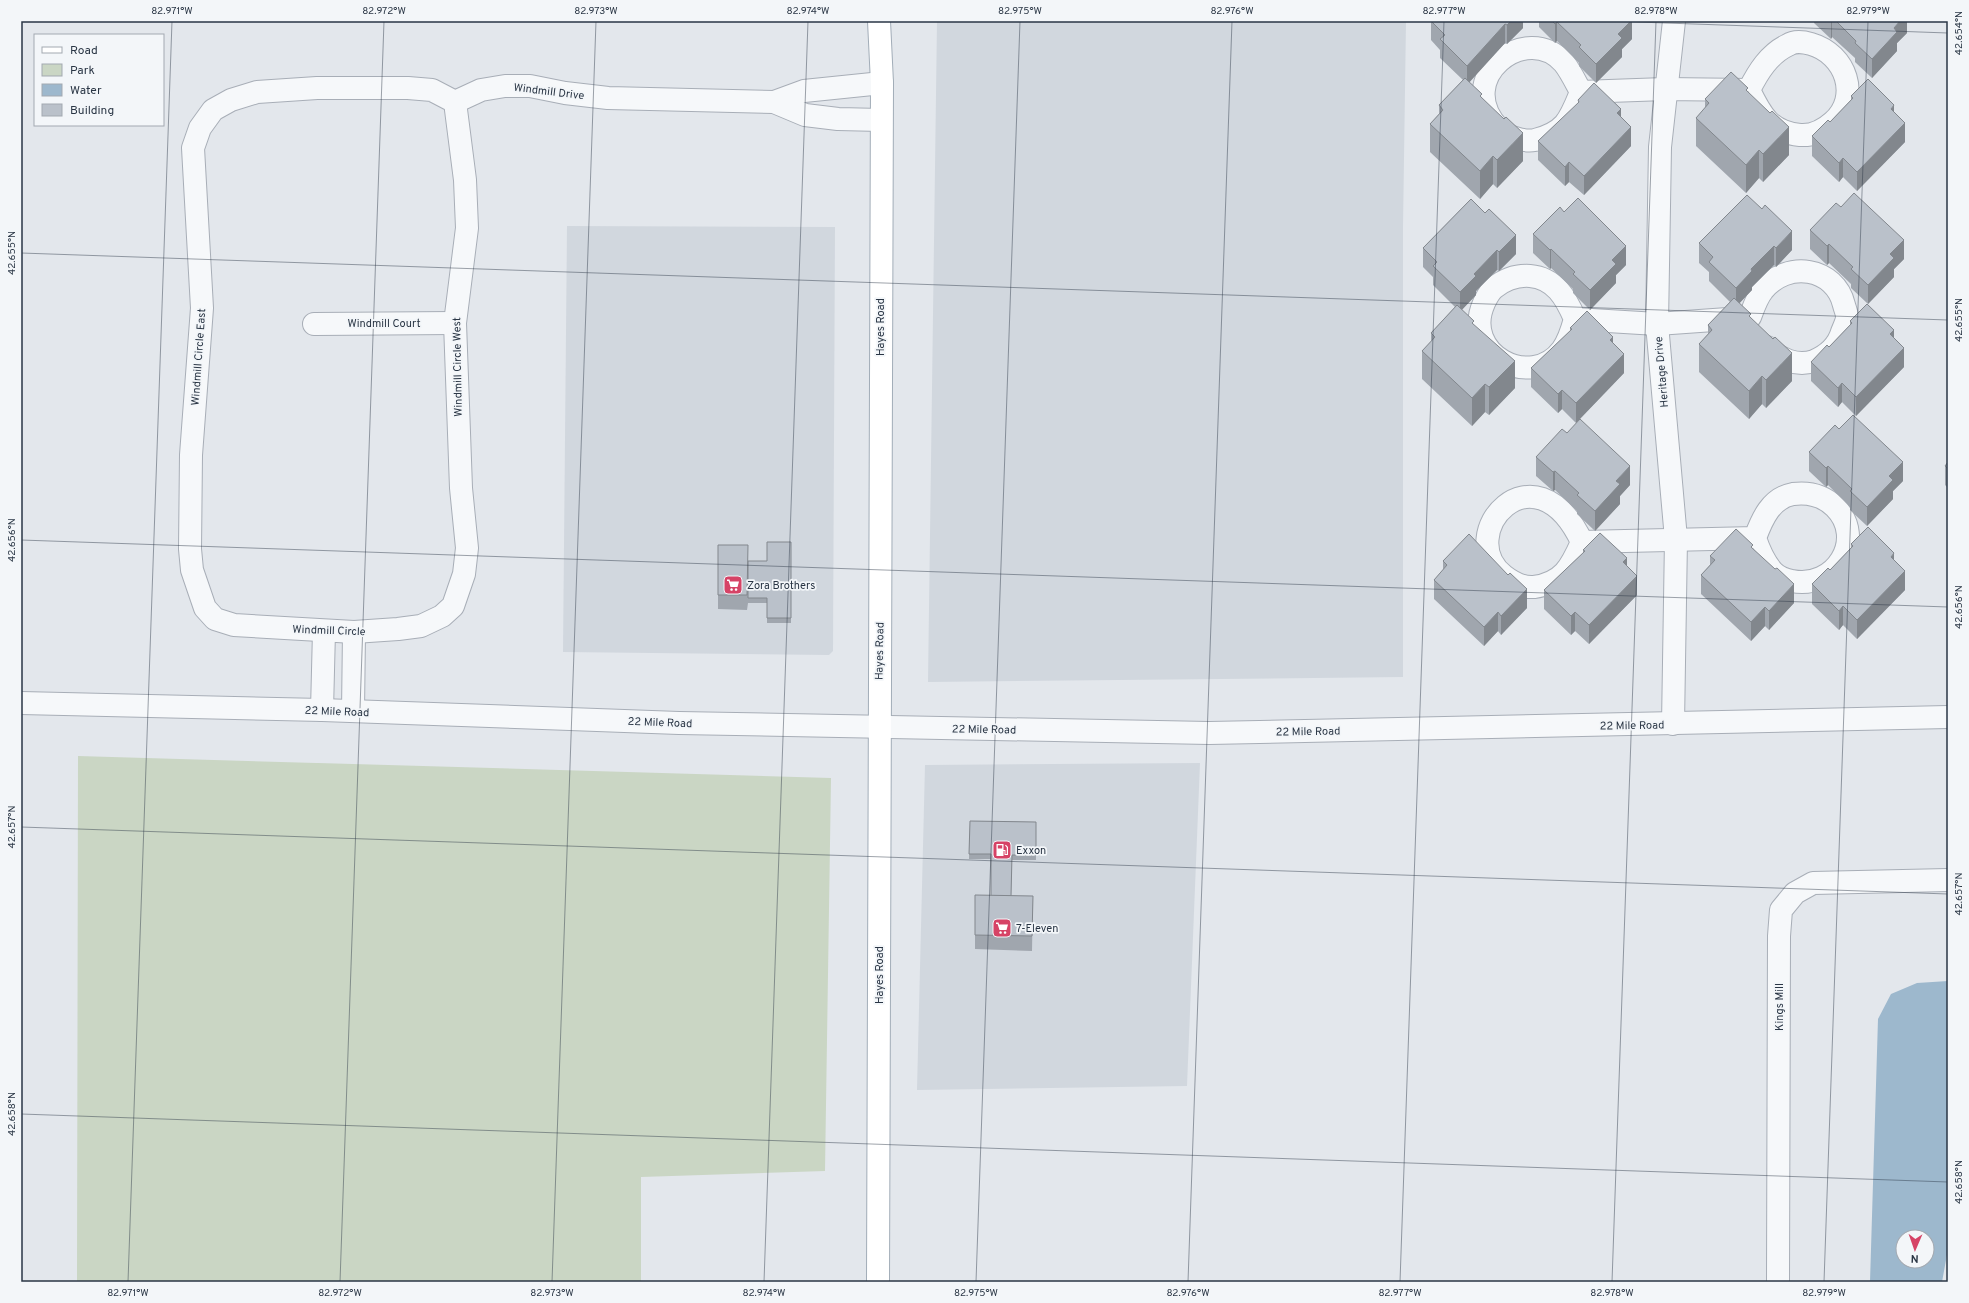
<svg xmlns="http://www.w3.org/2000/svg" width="1969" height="1303" font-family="Overpass,sans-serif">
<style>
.built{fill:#d1d7de}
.green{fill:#cad6c4}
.water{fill:#9db8cd;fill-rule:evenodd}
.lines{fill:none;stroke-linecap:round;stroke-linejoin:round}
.minor-casing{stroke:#a8aeb7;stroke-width:24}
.major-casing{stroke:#a2adb8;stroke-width:24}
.minor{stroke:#f6f8fa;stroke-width:22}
.major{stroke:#fff;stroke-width:22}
.wall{fill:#a0a6ae}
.shaded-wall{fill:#82878d}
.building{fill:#bac1ca;stroke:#82878d}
.ticks{fill:none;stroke:#2a3645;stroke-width:1;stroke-opacity:0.45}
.labels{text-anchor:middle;stroke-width:3.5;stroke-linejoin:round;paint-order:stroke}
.street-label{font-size:11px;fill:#2a3645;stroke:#f3f6f9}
.poi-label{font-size:11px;fill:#2a3645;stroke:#f3f6f9;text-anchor:start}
.neatline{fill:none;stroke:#2a3645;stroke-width:1.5}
.ticks-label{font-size:10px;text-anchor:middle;fill:#2a3645}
</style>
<rect width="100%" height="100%" fill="#e3e7ec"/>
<g class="built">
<path d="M937,21H1406L1403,227V677L928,682Z"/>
<path d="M567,226L835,227L833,651L829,655L563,652Z"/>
<path d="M1200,763L1187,1086L917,1090L925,765Z"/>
</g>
<path class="green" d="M78,756L831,778L825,1171L641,1177V1282H77Z"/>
<path class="water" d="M1948,981V1249L1942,1282H1870L1878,1019L1891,994L1917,983ZM1903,1237H1927V1261H1903Z"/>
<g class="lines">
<defs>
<g id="minor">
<path d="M1581,92C1570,119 1566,132 1535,140C1524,142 1507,137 1499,129C1451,78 1527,20 1564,63C1571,72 1576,83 1581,92L1665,89L1749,90C1761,115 1770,132 1800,135C1813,136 1823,131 1833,122C1861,97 1846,54 1811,44C1804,42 1794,41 1788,45C1769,54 1758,72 1749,90"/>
<path d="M455,102L465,180L467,228L455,323L461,488L467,548L464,574L453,606L442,616L421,626L398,629L354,632L234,625L215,619L205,608L192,570L190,549L191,455L202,308L193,148L200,128L213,110L231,100L257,92L317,88H408L432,90L455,102L481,90L505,86H530L565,93L608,98L774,102L805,115L838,119L881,120"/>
<path d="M774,102L804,91L882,83"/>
<path d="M1750,317C1753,309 1757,297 1763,290C1787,260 1835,267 1844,305C1845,309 1847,313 1847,317C1847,321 1844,327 1842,332C1838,346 1828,355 1814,361C1797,367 1779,359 1767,347"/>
<path d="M1575,319C1572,330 1569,341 1562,350C1531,391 1461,354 1484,303C1487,297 1489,292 1494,288C1505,279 1516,275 1530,276C1555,278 1566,298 1575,319L1657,324L1742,318"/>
<path d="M314,324L455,323"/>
<path d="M1582,542C1571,567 1563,583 1534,587C1522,588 1513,583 1504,576C1452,535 1534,441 1582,542L1755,538C1759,550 1764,562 1773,572C1778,577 1786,580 1792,581C1835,590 1867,539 1835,507C1824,496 1809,492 1793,494C1771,498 1762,519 1755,538"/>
<path d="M21,703L322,710L679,723L1209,733L1948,717"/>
<path d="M322,710L324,631"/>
<path d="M353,711L354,632"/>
<path d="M1673,724L1676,539L1657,324L1660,147L1674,21"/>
<path d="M1778,1282L1779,936L1781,910L1795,893L1813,883L1948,880"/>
</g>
<path id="major" d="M878,1282L882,83L879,21"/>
</defs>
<use href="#minor" class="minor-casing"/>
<use href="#major" class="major-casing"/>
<use href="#minor" class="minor"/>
<use href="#major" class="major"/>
</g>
<g class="wall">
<path d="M1431,21H1523V28L1507,44L1505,43L1469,82L1482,98L1523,161L1497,188L1493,184L1480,199L1430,152V124L1439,114V105L1463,80L1440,58V50L1431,40Z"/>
<path d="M1539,21H1632V39L1622,49V57L1596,83L1579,66V63L1557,41L1555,43L1539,27Z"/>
<path d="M1814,21H1907V33L1897,43V51L1872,78L1855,62V58L1832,37L1831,39L1814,23Z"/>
<path d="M1748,91L1789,155L1763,182L1759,178L1746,193L1696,146V118L1705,108V99Z"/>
<path d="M1851,96L1894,113L1905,142L1857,191L1843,177L1839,182L1812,156V136L1830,122L1851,100Z"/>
<path d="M1578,100L1621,117L1631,146L1584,195L1569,182L1565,186L1538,160V141L1578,104Z"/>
<path d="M1747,195L1792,250L1776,267L1774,265L1752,287V290L1739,303L1751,318L1792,381L1766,408L1762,404L1749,419L1699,372V344L1708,334V325L1730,302L1709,281V272L1699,263V243Z"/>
<path d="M1471,199L1516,254L1499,271L1497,270L1476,291V295L1461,310L1474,325L1515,388L1489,415L1485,412L1472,426L1422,379V351L1431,342V333L1455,307L1433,285V277L1423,267V248Z"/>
<path d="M1841,207L1904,259L1894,269V277L1868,304L1851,288V284L1829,263L1827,265L1810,249V230Z"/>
<path d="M1564,212L1626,265L1616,275V283L1590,310L1573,293V289L1551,268L1550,269L1533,253V234Z"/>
<path d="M1850,321L1894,338L1904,367L1856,416L1842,402L1838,407L1811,381V362L1829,347L1850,325Z"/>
<path d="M1570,328L1613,344L1624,373L1576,423L1562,409L1558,413L1531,387V368L1570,331Z"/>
<path d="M1839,429L1903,481L1893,491V499L1867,526L1850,510V507L1828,485L1826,487L1809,471V452Z"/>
<path d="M1567,433L1630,485L1620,496V504L1595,531L1577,514V511L1555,490L1553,491L1536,476V457Z"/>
<path d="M1948,462V488L1945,485V466Z"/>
<path d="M791,542V623H767V603H748L747,610L718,609V595L748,561H767Z"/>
<path d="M1851,544L1894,560L1905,590L1857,639L1843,625L1839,630L1812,604V584L1830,570L1851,548Z"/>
<path d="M1753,548L1794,603L1769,630L1765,626L1751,641L1701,594V575L1710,565V556Z"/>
<path d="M1583,550L1627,566L1637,595L1589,644L1575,631L1571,635L1544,609V590L1583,553Z"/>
<path d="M1443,561L1508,575L1527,608L1501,635L1498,631L1484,646L1434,599V580L1443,570Z"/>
<path d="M970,821L1036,822V860H1012L1011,896H1033L1032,951L975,949V935L991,896V859H969Z"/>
</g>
<g class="shaded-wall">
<path d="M1511,21H1523V28L1507,44V25Z"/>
<path d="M1631,21H1632V39L1622,49V57L1596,83V64L1618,34Z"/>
<path d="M1831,21H1832V37L1831,39Z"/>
<path d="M1900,21H1907V33L1897,43V51L1872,78V59L1894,28Z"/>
<path d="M1557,22V41L1555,43V24Z"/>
<path d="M1505,24V43L1467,85V66Z"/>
<path d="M1894,105V124L1891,109Z"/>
<path d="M1621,109V129L1617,113Z"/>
<path d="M1905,123V142L1857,191V172Z"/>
<path d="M1631,127V146L1584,195V176Z"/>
<path d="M1789,127V155L1763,182V154Z"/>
<path d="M1523,133V161L1497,188V160Z"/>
<path d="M1759,150V178L1746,193V165Z"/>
<path d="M1493,156V184L1480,199V171Z"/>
<path d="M1843,158V177L1839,182V163Z"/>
<path d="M1569,162V182L1565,186V167Z"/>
<path d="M1792,231V250L1776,267V248Z"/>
<path d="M1516,235V254L1499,271V252Z"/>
<path d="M1904,240V259L1894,269V277L1868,304V285L1890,254Z"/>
<path d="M1829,244V263L1827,265V246Z"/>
<path d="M1626,246V265L1616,275V283L1590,310V290L1612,260Z"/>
<path d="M1774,246V265L1752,287V290L1736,307V288L1751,269Z"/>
<path d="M1551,249V268L1550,269V250Z"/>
<path d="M1497,250V270L1476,291V295L1460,312V292L1474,274Z"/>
<path d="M1894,330V349L1890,334Z"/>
<path d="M1613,337V356L1610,340Z"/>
<path d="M1904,348V367L1856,416V397Z"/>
<path d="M1792,353V381L1766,408V380Z"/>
<path d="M1624,354V373L1576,423V403Z"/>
<path d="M1515,361V388L1489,415V387Z"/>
<path d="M1762,376V404L1749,419V391Z"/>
<path d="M1842,383V402L1838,407V388Z"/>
<path d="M1485,384V412L1472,426V398Z"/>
<path d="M1562,390V409L1558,413V394Z"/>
<path d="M1903,462V481L1893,491V499L1867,526V507L1889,476Z"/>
<path d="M1630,466V485L1620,496V504L1595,531V511L1616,481Z"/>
<path d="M1828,466V485L1826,487V468Z"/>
<path d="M1555,471V490L1553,491V472Z"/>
<path d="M1894,553V572L1891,557Z"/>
<path d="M1627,558V578L1623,562Z"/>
<path d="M1905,571V590L1857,639V620Z"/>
<path d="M1637,576V595L1589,644V625Z"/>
<path d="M1794,584V603L1769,630V611Z"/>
<path d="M1527,589V608L1501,635V616Z"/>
<path d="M1843,606V625L1839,630V611Z"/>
<path d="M1765,607V626L1751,641V622Z"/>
<path d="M1498,612V631L1484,646V627Z"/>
<path d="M1575,612V631L1571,635V616Z"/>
</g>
<g class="building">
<path d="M1431,21H1511L1507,25L1505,24L1467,66L1440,39L1445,35Z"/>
<path d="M1552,21H1631L1618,34L1622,38L1596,64L1579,47L1581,45L1557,22L1555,24Z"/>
<path d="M1836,21H1900L1894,28L1897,32L1872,59L1855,43L1856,41Z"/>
<path d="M1731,72L1748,88L1746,90L1770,113L1772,111L1789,127L1763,154L1759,150L1746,165L1696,118L1709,103L1705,99Z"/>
<path d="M1465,78L1482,94L1480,96L1504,119L1506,117L1523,133L1497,160L1493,156L1480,171L1430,124L1443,110L1439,105Z"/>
<path d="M1868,79L1894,105L1891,109L1905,123L1857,172L1843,158L1839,163L1812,136L1828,120L1830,122L1853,98L1851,96Z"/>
<path d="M1594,83L1621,109L1617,113L1631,127L1584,176L1569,162L1565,167L1538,141L1579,102L1578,100Z"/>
<path d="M1854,193L1904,240L1890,254L1894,258L1868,285L1851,269L1853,267L1829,244L1827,246L1810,230L1836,203L1841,207Z"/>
<path d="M1747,195L1762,209L1765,205L1792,231L1776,248L1774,246L1751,269L1752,271L1736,288L1709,262L1713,257L1699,243Z"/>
<path d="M1578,198L1626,246L1612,260L1616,264L1590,290L1573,274L1575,272L1551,249L1550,250L1533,234L1560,207L1564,212Z"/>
<path d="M1471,199L1485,213L1489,209L1516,235L1499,252L1497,250L1474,274L1476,276L1460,292L1433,266L1437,262L1423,248Z"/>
<path d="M1734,298L1751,314L1749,316L1773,339L1775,337L1792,353L1766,380L1762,376L1749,391L1699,344L1712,330L1708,325Z"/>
<path d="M1867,304L1894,330L1890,334L1904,348L1856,397L1842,383L1838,388L1811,362L1827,345L1829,347L1852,323L1850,321Z"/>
<path d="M1457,305L1474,321L1472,323L1515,361L1489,387L1485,384L1472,398L1422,351L1435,337L1431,333Z"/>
<path d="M1587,311L1613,337L1610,340L1624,354L1576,403L1562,390L1558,394L1531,368L1572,329L1570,328Z"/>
<path d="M1853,415L1903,462L1889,476L1893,480L1867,507L1850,491L1852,489L1828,466L1826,468L1809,452L1835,425L1839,429Z"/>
<path d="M1580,419L1630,466L1616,481L1620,484L1595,511L1577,495L1579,493L1555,471L1553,472L1536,457L1562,429L1567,433Z"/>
<path d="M1948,462V469L1945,466Z"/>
<path d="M1868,527L1894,553L1891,557L1905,571L1857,620L1843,606L1839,611L1812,584L1828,568L1830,570L1853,546L1851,544Z"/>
<path d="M1736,529L1753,545L1751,547L1775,569L1777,568L1794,584L1769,611L1765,607L1751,622L1701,575L1715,560L1710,556Z"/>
<path d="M1600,533L1627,558L1623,562L1637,576L1589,625L1575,612L1571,616L1544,590L1585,551L1583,550Z"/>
<path d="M1469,534L1508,575L1510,573L1527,589L1501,616L1498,612L1484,627L1434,580L1447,565L1443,561Z"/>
<path d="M767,542H791V618H767V598H748V561H767Z"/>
<path d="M718,545H748L747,595H718Z"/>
<path d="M970,821L1036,822V855H1012L1011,896H991V854H969Z"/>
<path d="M975,895L1033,896L1032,936L975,935Z"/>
</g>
<path class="ticks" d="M1609,21L1948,33M21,253L1948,320M21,540L1948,607M21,827L1948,894M21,1114L1948,1182M128,1282L172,21M340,1282L384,21M552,1282L596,21M764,1282L808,21M976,1282L1020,21M1188,1282L1232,21M1400,1282L1444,21M1612,1282L1656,21M1824,1282L1868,21"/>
<defs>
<symbol id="supermarket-square" viewBox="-11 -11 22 22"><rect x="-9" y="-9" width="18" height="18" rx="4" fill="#d64366" stroke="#f3f6f9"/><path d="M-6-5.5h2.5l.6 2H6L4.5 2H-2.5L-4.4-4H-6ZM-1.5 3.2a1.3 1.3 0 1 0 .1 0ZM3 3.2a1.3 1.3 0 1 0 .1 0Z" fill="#fff"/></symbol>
<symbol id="fuel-square" viewBox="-11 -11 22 22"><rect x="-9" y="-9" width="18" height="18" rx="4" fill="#d64366" stroke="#f3f6f9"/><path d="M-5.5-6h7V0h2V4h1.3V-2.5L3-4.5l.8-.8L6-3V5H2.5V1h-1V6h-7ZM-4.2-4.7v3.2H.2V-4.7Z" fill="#fff"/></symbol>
</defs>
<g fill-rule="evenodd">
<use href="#supermarket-square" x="722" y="574" width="22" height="22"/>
<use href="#fuel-square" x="991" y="839" width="22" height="22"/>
<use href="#supermarket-square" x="991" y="917" width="22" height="22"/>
</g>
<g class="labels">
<g class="street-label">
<text transform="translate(549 91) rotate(7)" y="4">Windmill Drive</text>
<text x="384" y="327">Windmill Court</text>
<text transform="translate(880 327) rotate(-90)" y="4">Hayes Road</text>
<text transform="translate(198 357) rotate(-86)" y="4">Windmill Circle East</text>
<text transform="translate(457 367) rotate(-91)" y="4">Windmill Circle West</text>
<text transform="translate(1661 372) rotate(-95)" y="4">Heritage Drive</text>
<text transform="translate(329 630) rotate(2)" y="4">Windmill Circle</text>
<text transform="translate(879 651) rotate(-89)" y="4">Hayes Road</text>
<text transform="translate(337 711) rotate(2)" y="4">22 Mile Road</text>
<text transform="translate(660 722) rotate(2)" y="4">22 Mile Road</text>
<text transform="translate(1632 725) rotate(-1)" y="4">22 Mile Road</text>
<text transform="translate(984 729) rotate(1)" y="4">22 Mile Road</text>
<text transform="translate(1308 731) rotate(-1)" y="4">22 Mile Road</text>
<text transform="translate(879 975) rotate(-90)" y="4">Hayes Road</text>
<text transform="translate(1779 1007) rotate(-90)" y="4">Kings Mill</text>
</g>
<g class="poi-label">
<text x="747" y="589">Zora Brothers</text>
<text x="1016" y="854">Exxon</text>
<text x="1016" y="932">7-Eleven</text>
</g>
</g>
<rect width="1969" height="1303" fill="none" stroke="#f3f6f9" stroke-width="44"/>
<rect x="34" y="34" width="130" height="92" fill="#f3f6f9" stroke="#a3a9b1"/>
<rect x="42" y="47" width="20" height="6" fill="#ffffff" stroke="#a3a9b1"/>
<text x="70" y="54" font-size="12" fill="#2a3645">Road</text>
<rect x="42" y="64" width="20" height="12" fill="#cad6c4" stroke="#a3a9b1"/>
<text x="70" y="74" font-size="12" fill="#2a3645">Park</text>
<rect x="42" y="84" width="20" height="12" fill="#9db8cd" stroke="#a3a9b1"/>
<text x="70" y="94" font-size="12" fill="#2a3645">Water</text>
<rect x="42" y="104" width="20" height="12" fill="#bac1ca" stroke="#a3a9b1"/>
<text x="70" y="114" font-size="12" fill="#2a3645">Building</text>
<g transform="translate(1915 1249) rotate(182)"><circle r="19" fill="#f3f6f9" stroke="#a3a9b1"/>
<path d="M0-3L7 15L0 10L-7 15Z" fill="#d64366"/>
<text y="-6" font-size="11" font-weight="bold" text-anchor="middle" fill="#2a3645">N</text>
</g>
<rect x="22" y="22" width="1925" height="1259" class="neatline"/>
<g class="ticks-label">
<text x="172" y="14">82.971°W</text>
<text x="384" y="14">82.972°W</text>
<text x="596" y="14">82.973°W</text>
<text x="808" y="14">82.974°W</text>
<text x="1020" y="14">82.975°W</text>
<text x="1232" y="14">82.976°W</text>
<text x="1444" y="14">82.977°W</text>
<text x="1656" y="14">82.978°W</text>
<text x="1868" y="14">82.979°W</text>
<text transform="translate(1958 33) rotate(-90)" y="4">42.654°N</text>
<text transform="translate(11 253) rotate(-90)" y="4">42.655°N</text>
<text transform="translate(1958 320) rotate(-90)" y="4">42.655°N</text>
<text transform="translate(11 540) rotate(-90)" y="4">42.656°N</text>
<text transform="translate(1958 607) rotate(-90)" y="4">42.656°N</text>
<text transform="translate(11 827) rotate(-90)" y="4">42.657°N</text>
<text transform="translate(1958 894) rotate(-90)" y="4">42.657°N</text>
<text transform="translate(11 1114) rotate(-90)" y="4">42.658°N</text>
<text transform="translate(1958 1182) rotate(-90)" y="4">42.658°N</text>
<text x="128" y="1296">82.971°W</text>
<text x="340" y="1296">82.972°W</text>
<text x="552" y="1296">82.973°W</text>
<text x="764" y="1296">82.974°W</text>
<text x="976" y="1296">82.975°W</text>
<text x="1188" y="1296">82.976°W</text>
<text x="1400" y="1296">82.977°W</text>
<text x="1612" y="1296">82.978°W</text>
<text x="1824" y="1296">82.979°W</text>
</g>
</svg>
